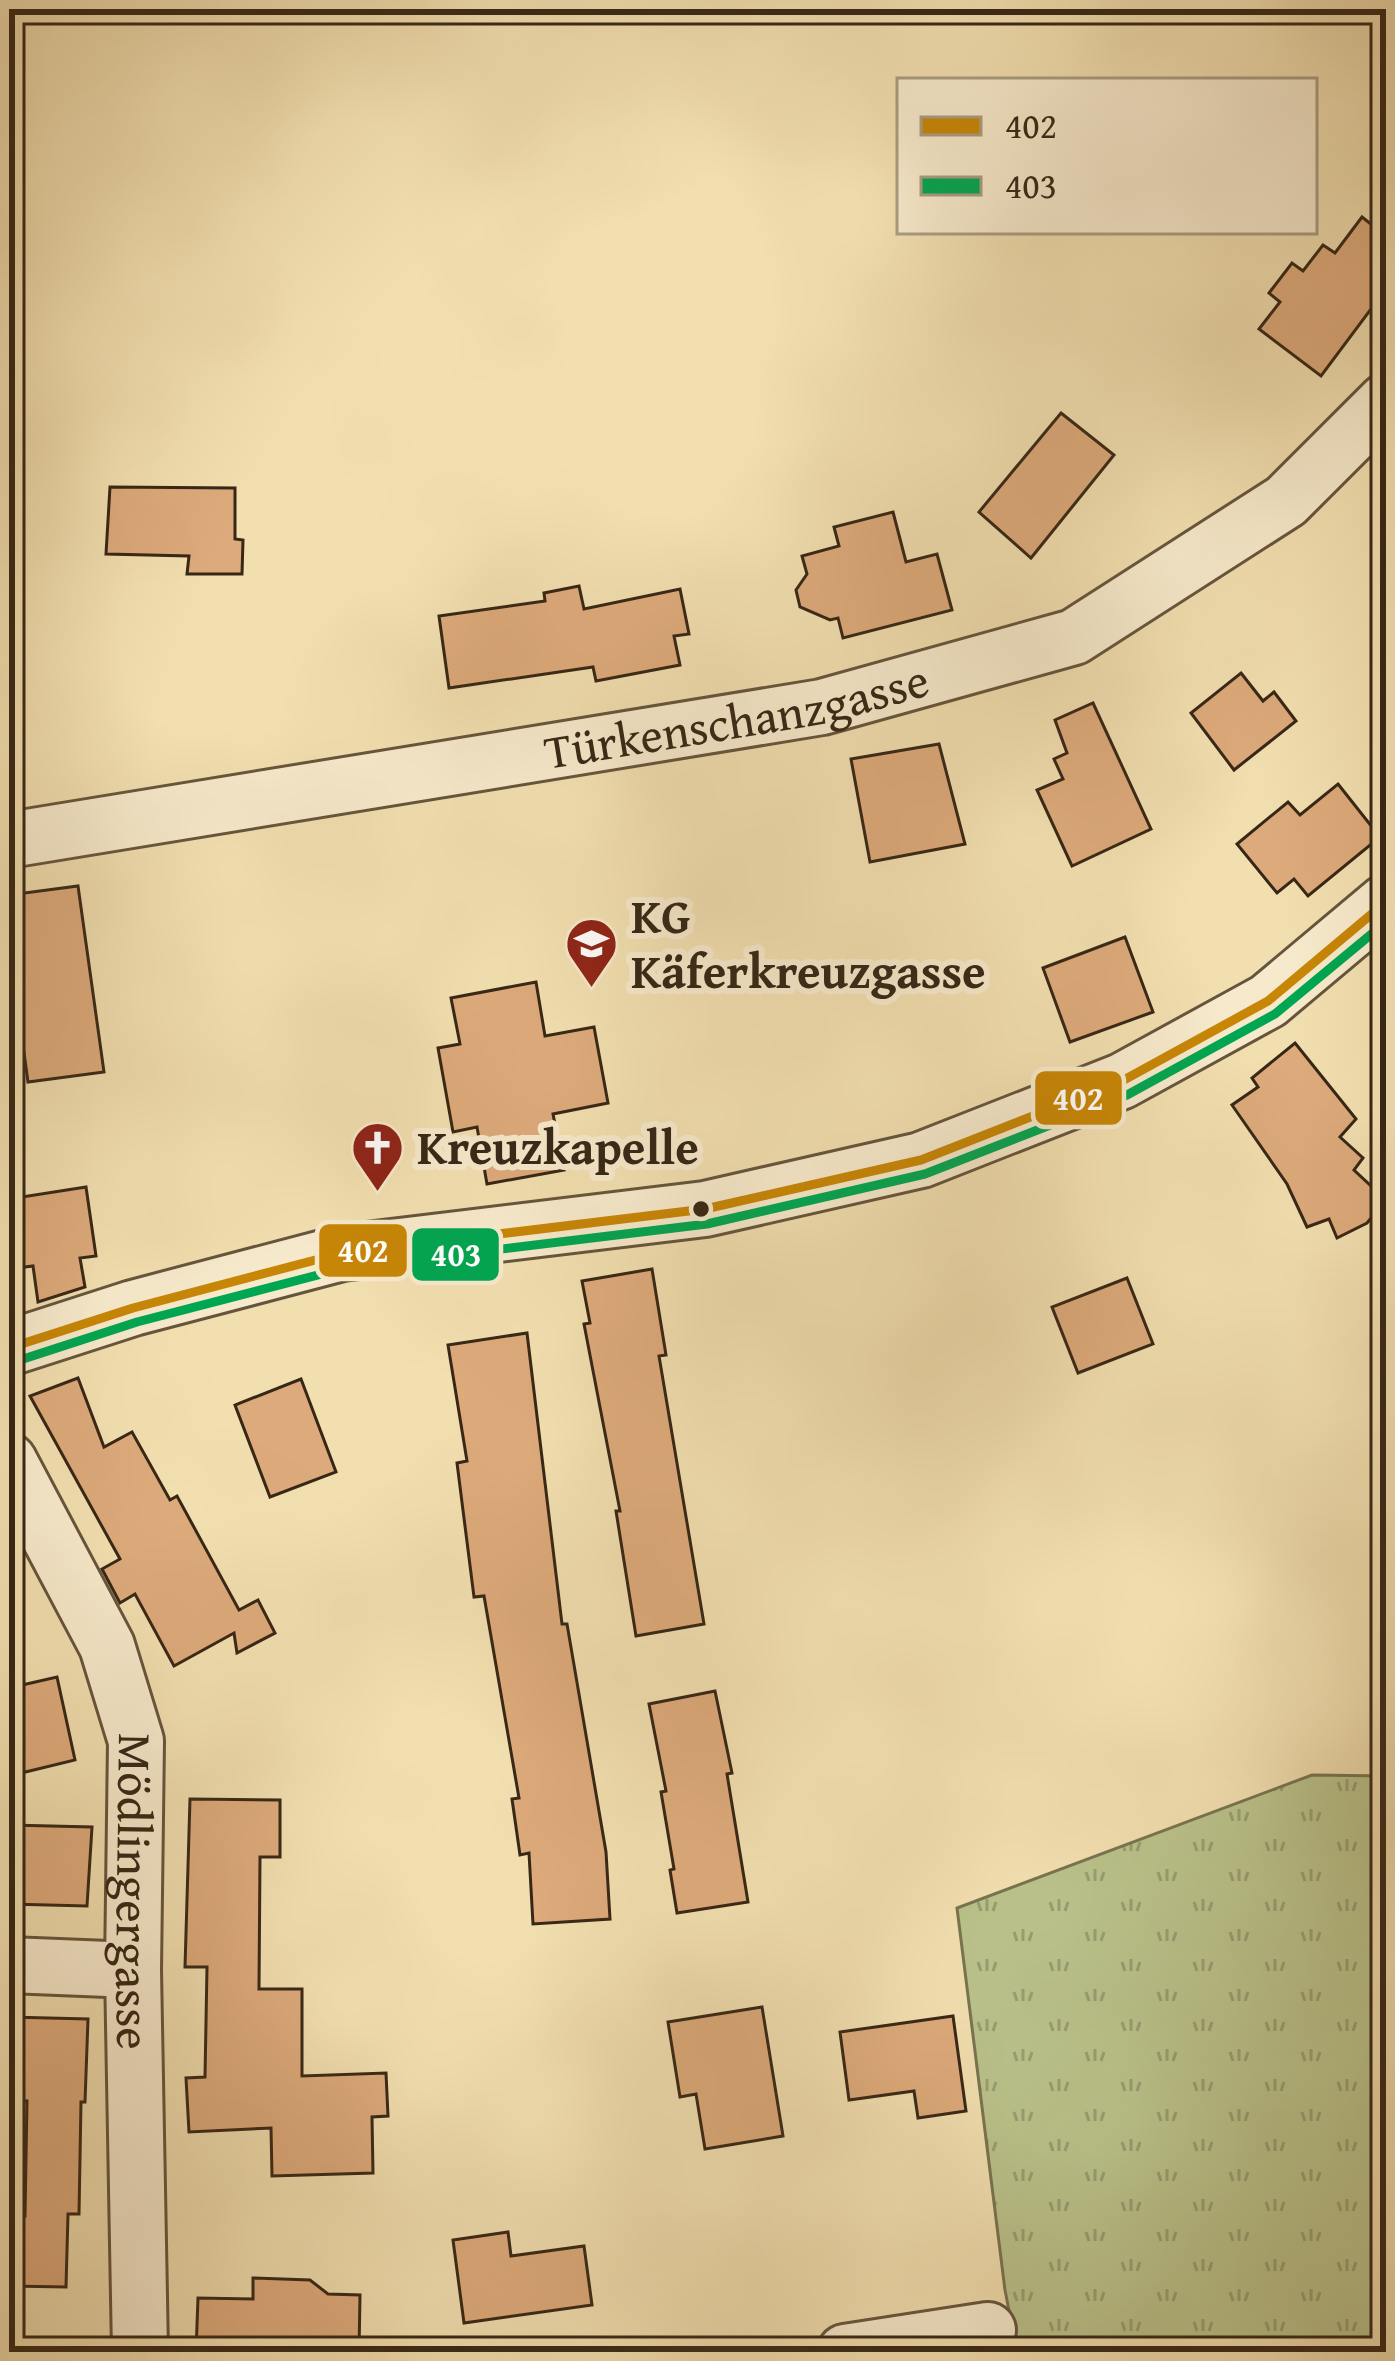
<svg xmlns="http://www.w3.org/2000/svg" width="1395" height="2361" font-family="'Gentium Book Plus',serif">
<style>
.grass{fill:url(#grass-tufts);stroke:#787450;stroke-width:3}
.building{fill:#ddaa7b;stroke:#372716;stroke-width:3}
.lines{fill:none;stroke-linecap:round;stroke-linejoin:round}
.street-casing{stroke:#66553c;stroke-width:60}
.street{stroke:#f7eacc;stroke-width:54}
.bus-1-casing{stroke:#f7eacc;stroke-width:18}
.bus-2-casing{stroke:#f7eacc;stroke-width:18}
.bus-1{stroke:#c78606;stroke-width:9}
.bus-2{stroke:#00a651;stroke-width:9}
.bus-dot{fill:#372716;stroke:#f7eacc;stroke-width:4.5}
.labels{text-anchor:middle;stroke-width:12;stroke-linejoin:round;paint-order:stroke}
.street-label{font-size:48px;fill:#372716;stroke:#f7eacc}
.poi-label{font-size:48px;font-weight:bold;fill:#372716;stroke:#f7eacc;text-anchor:start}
.line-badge{stroke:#f7eacc;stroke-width:4.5}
.badge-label{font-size:33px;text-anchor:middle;font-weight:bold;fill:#fff}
</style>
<defs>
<pattern id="grass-tufts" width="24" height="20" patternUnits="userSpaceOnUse" patternTransform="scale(3)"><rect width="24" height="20" fill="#bac28b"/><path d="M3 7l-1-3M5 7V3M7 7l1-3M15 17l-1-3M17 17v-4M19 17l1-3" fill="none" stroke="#989e71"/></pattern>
</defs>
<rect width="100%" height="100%" fill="#f2dfb0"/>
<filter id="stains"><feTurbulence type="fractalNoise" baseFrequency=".00167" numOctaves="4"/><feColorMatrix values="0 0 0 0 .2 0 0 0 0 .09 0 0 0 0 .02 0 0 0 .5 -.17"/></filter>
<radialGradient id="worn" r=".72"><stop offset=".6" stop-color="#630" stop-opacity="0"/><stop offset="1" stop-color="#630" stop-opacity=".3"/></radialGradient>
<path class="grass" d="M1312,1775L1386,1776V2352H1017L1005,2290L957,1908Z"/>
<g class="building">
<path d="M1362,217L1386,236V289L1321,376L1259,329L1280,302L1269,293L1292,263L1303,271L1323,245L1335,253Z"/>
<path d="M1061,413L1114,455L1031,558L979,512Z"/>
<path d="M110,487L235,488V539L243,540L242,574H187L189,556L106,554Z"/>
<path d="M893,512L906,562L937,554L952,610L843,638L838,618L830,620L800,607L796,590L807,574L802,556L839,546L834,527Z"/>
<path d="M579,586L584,609L680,589L689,634L674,636L680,665L596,681L593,667L449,688L439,616L545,601L544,593Z"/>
<path d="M1241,673L1263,701L1274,692L1296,721L1234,770L1191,713Z"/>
<path d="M1093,703L1151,829L1072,866L1037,790L1063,779L1054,759L1067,753L1055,720Z"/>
<path d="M939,744L965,844L870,862L851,759Z"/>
<path d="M1338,784L1380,837L1308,896L1294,879L1277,893L1237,844L1288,802L1300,815Z"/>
<path d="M78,886L104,1072L28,1082L12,965L9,966V895Z"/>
<path d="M1125,937L1153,1012L1070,1042L1043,968Z"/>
<path d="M536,982L545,1036L594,1027L608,1103L553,1114L564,1170L487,1184L477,1127L453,1132L438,1048L460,1044L451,998Z"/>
<path d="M1295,1043L1356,1119L1340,1137L1363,1158L1354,1170L1386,1200L1367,1223L1337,1238L1329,1219L1307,1227L1287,1184L1232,1105L1258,1087L1252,1078Z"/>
<path d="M86,1187L96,1256L80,1258L85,1287L38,1302L33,1266L9,1269V1199Z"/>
<path d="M652,1269L666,1355L659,1356L704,1624L636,1636L616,1511H620L584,1324L590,1323L582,1281Z"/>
<path d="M1127,1278L1153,1344L1078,1373L1052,1307Z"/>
<path d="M527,1333L562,1624H567L606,1852L610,1919L533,1924L529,1853L520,1855L512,1799L519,1798L484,1596L474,1597L457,1463L467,1461L448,1345Z"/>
<path d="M78,1378L104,1447L132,1432L170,1500L177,1496L239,1610L258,1600L275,1633L237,1653L234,1633L174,1666L135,1594L120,1603L102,1569L120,1559L30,1396Z"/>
<path d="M301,1379L336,1472L270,1497L235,1405Z"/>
<path d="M57,1677L75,1760L9,1776V1688Z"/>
<path d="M715,1691L732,1773L727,1774L748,1902L677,1913L670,1870L674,1869L661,1792L666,1791L649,1704Z"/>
<path d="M190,1799L280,1800V1857H260L259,1989H302V2076L386,2073L388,2116L372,2117L373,2173L272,2176L271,2128L189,2132L186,2078L205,2077L207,1967H185Z"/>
<path d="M9,1825L92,1827L87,1906L9,1904Z"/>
<path d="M762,2007L783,2136L705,2149L696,2094L680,2097L668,2022Z"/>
<path d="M953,2016L966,2111L918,2118L914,2091L849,2100L840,2032Z"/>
<path d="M9,2017L88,2019L85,2102H81L79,2214H68L66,2287L9,2286V2216H25L27,2101L9,2100Z"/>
<path d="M508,2232L511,2256L584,2246L592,2305L464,2323L453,2240Z"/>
<path d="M253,2278L310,2280L328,2294L360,2295L359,2352H196L198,2298L253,2299Z"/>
</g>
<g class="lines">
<defs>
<g id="street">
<path id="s1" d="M9,840L822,707L1074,637L1286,501L1386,401"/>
<path d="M9,1348L133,1308L342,1253L705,1209L921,1160L1122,1081L1268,1001L1386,902"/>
<path id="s2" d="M9,1461L107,1646L136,1741L133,1970L140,2352"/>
<path d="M9,1965L133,1970"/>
<path d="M845,2352L988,2330"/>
</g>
</defs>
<use href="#street" class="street-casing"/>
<use href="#street" class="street"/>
<defs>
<path id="bus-1" d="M9,1348L133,1308L342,1253L705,1209L921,1160L1122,1081L1268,1001L1386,902"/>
<path id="bus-2" d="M14,1362L137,1322L345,1268L707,1224L925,1174L1127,1095L1275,1014L1386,922"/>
</defs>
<use href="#bus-1" class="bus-1-casing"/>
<use href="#bus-2" class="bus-2-casing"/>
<use href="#bus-1" class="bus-1"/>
<use href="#bus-2" class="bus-2"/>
</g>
<defs>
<symbol id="school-pin" viewBox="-11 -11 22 30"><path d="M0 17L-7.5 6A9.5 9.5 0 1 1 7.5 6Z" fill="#8f2418" stroke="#f7eacc"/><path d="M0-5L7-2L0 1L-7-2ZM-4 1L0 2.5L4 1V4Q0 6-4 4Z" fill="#fff"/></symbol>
<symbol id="church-pin" viewBox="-11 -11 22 30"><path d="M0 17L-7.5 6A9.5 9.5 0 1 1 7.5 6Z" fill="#8f2418" stroke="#f7eacc"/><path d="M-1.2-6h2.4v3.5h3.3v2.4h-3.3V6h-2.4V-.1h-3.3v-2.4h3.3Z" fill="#fff"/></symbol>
</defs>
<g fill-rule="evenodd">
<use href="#school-pin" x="562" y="914" width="59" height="81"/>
<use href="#church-pin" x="348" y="1118" width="59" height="81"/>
</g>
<circle class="bus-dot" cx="701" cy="1209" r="10"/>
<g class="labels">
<g class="street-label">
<text dy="17" stroke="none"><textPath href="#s1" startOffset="738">Türkenschanzgasse</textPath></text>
<text dy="17" stroke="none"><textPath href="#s2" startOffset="459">Mödlingergasse</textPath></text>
</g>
<g class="poi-label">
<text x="631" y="933">KG<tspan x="631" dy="55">Käferkreuzgasse</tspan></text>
<text x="417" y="1164">Kreuzkapelle</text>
</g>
</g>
<g class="line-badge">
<rect x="1033" y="1069" width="91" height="58" rx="12" fill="#c78606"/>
<rect x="317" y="1222" width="92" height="57" rx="12" fill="#c78606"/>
<rect x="410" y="1226" width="91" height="57" rx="12" fill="#00a651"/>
</g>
<g class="badge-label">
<text x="1078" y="1110">402</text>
<text x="363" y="1262">402</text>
<text x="456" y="1266">403</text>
</g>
<rect width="1395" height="2361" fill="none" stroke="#f2dfb0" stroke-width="48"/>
<rect x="12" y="12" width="1371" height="2337" fill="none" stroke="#372716" stroke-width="6"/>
<rect x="24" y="24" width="1347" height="2313" fill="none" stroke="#372716" stroke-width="3"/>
<rect x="897" y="78" width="420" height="156" fill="#f7eacc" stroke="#aa9c83" stroke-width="3"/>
<rect x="921" y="117" width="60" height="18" fill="#c78606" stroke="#aa9c83" stroke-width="3"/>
<text x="1005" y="138" font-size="36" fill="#372716">402</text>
<rect x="921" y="177" width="60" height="18" fill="#00a651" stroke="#aa9c83" stroke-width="3"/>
<text x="1005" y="198" font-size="36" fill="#372716">403</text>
<rect width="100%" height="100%" filter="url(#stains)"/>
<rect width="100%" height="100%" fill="url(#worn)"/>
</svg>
